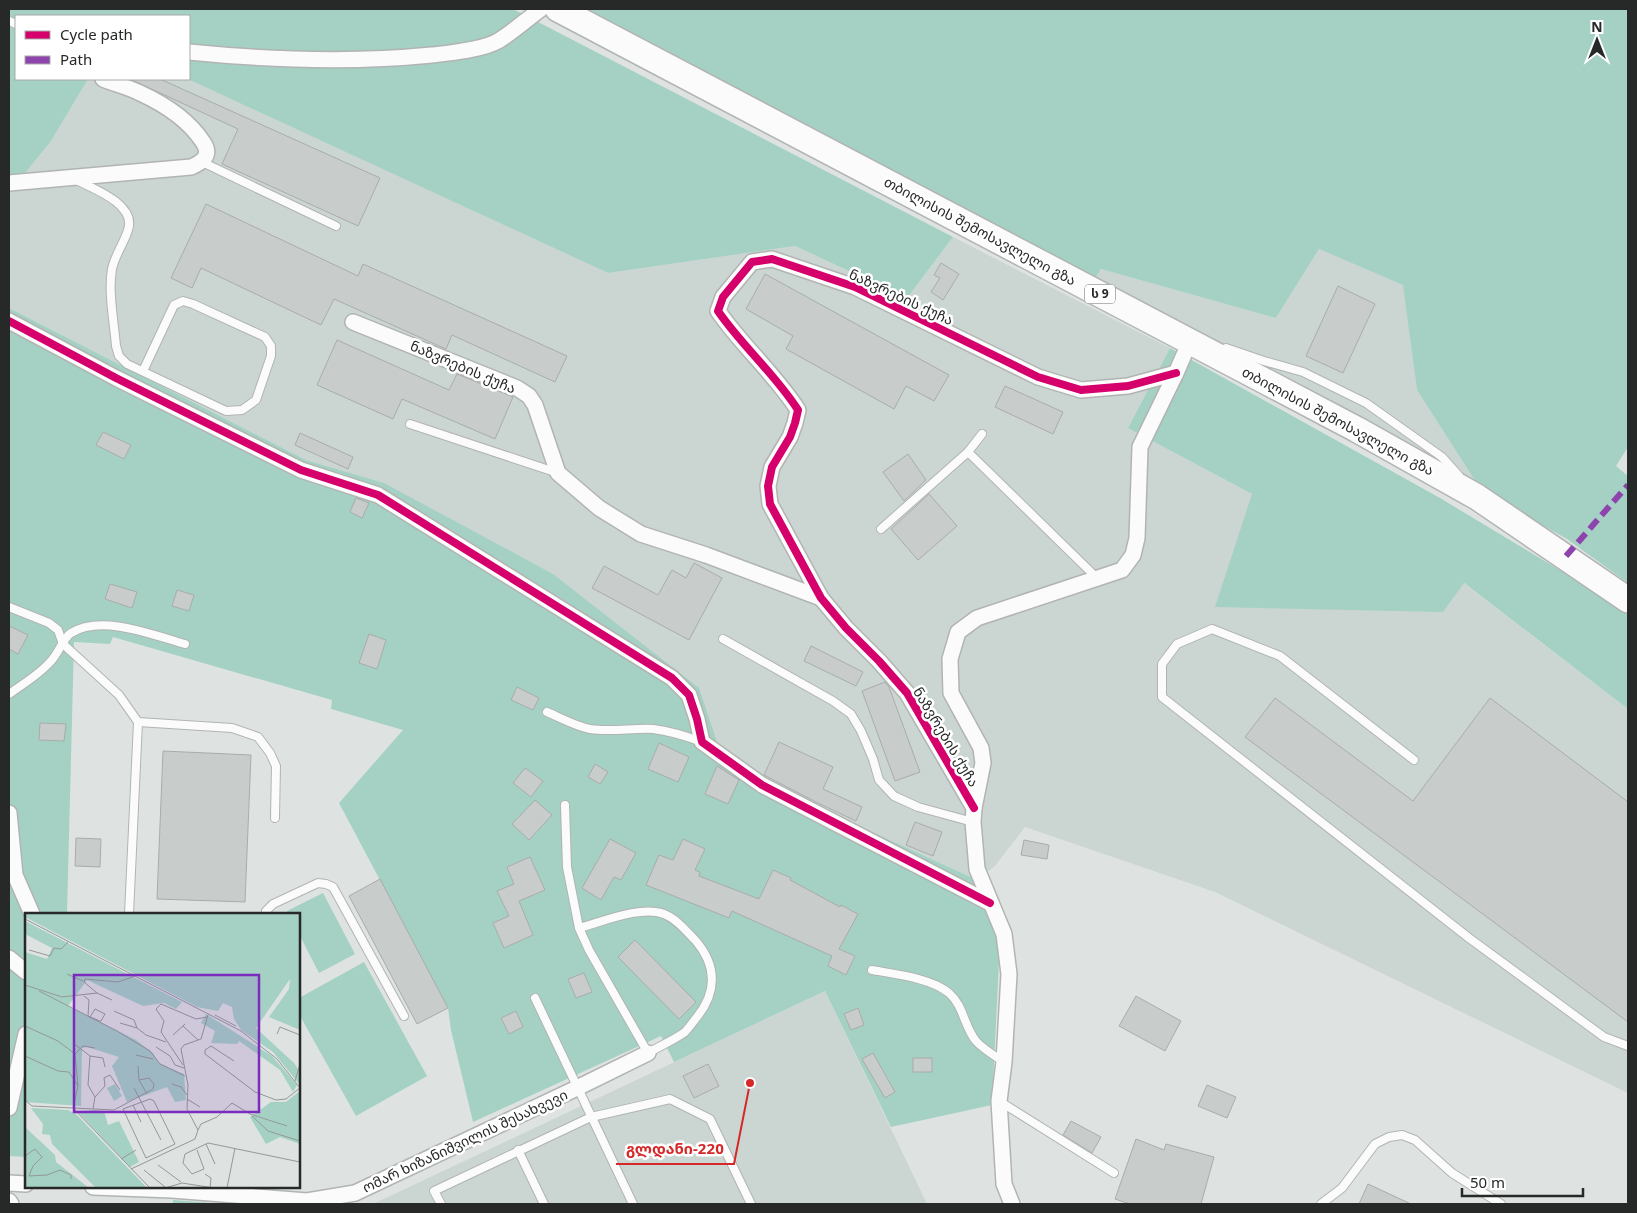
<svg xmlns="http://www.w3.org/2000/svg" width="1637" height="1213" font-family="Georgia,'Noto Sans Georgian',serif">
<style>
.built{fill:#cbd6d2}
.green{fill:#a4d1c3}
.building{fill:#c8cccb;stroke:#a9acab}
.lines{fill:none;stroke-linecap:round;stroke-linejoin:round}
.service-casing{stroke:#b1b4b3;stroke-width:10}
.minor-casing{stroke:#b1b4b3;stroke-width:18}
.trunk-casing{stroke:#b1b4b3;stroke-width:28}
.service{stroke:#fafbfa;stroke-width:8}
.minor{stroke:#fafbfa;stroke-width:15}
.trunk{stroke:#fafbfa;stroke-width:25}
.quiet{stroke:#8e44ad;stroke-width:6;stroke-dasharray:12 6;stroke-linecap:butt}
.cycleway-casing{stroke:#fff;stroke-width:11}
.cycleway{stroke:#d6006c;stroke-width:8}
.labels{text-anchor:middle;stroke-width:5;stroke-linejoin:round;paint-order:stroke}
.shield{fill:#fff;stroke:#676968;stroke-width:1}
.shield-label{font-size:12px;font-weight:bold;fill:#262928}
.street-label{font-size:14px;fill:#262928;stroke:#fff}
.inset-road{fill:none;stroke:#949997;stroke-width:1}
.view{fill:#7b2cbf;fill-opacity:0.15;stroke:#7b2cbf;stroke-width:2.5}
.inset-edge{fill:none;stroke:#262928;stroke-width:2.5}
.leader{fill:none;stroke:#d62828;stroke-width:2}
.callout-dot{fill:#d62828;stroke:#fff;stroke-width:2}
.callout-label{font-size:15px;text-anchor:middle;font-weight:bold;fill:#d62828;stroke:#fff;stroke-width:5;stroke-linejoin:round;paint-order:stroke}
</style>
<rect width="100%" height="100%" fill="#dee3e1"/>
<g class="built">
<path d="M88,79H189L214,87L442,196L608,273L795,246L907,298L953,237L1170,348L1128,428L1252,494L1463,583L1628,709V1093L1215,892L1025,827L995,866L977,880L757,779L384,483L306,460L9,308V193L51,141Z"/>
<path d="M1319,249L1404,285L1417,390L1481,490L1094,280L1101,269L1276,318Z"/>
<path d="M825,991L927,1204H373Z"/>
</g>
<g class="green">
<path d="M9,9H513L953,237L907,298L795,246L608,273L188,79L189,16H16V79H88L51,141L9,193Z"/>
<path d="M587,9H1628V447L1616,466L1628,476V583L1567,539L1481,490L1417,390L1403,285L1319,249L1276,318L1101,269L1094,280L830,137Z"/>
<path d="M9,308L306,460L384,483L553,574L699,688L719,748L757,779L977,880L1000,940L992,1105L891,1127L825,991L674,1062L661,1036L473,1122L451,1030L448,1008L339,803L403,730L331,709L332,700L113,637L110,644L74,642L67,914H26V1157L9,1156Z"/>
<path d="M1170,348L1440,498L1626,610L1628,612V709L1464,583L1443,612L1215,607L1252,494L1128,428Z"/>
<path d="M323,893L355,954L319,973L299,934V914H289L287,911Z"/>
<path d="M364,962L427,1076L356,1116L299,1014V998Z"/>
<path d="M173,1200L223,1204H173Z"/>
</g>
<g class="building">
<path d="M130,79H160L380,178L358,226L222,164L238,129Z"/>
<path d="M206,204L358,276L363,264L567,356L555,382L452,335L446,349L334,299L321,325L201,268L192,288L171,278Z"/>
<path d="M941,263L959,274L943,300L931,292L940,278L934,275Z"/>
<path d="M765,274L949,375L934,401L906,386L894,409L786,349L793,336L746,309Z"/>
<path d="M1338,286L1375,304L1343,373L1306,356Z"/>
<path d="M337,340L449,390L457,374L513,397L495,439L402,399L393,419L317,385Z"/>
<path d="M1005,386L1063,412L1053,434L995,407Z"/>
<path d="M103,432L131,445L124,459L96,445Z"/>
<path d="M300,433L353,457L348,469L295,445Z"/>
<path d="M908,454L926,480L904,501L883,472Z"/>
<path d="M929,494L957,526L918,560L891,529Z"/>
<path d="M356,498L369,503L362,518L350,512Z"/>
<path d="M694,563L722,578L689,640L592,588L604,566L658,595L672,570L686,578Z"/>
<path d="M110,584L137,592L132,608L105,599Z"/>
<path d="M177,590L194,595L189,611L172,606Z"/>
<path d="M9,626L28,635L18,654L9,649Z"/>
<path d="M369,634L386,640L377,669L359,663Z"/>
<path d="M811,646L863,672L856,686L804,661Z"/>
<path d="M885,682L889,687L920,772L895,781L862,691Z"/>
<path d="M517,687L539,698L533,710L511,700Z"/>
<path d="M1275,698L1413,801L1490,698L1628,802V1022L1245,737Z"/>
<path d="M40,723L66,724L64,741L39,740Z"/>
<path d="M779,742L833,767L823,789L862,807L856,821L818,803L764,775Z"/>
<path d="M659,743L689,757L678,782L648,769Z"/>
<path d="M163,751L251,755L245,902L157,899Z"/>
<path d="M595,764L608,772L600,784L588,777Z"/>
<path d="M717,766L739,780L728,804L705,794Z"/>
<path d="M525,768L543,781L531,797L513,783Z"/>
<path d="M535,800L552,815L529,840L512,824Z"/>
<path d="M915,822L942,832L933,856L906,845Z"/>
<path d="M76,838L101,839L100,867L75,866Z"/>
<path d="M610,839L636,853L621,880L614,877L601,900L582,888Z"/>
<path d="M683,839L705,849L695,870L700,872L699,876L759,899L773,870L791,878L790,880L840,907L841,905L858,914L839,949L855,956L846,975L828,966L832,956L732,911L729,918L646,885L659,855L673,860Z"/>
<path d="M1024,840L1049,845L1047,859L1021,855Z"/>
<path d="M530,857L545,890L519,901L533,935L504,948L493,923L509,916L497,891L514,884L507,867Z"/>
<path d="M380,879L448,1008L417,1024L349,896Z"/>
<path d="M635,940L696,1002L679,1019L618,957Z"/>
<path d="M584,973L592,992L576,998L568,979Z"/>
<path d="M1136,996L1181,1021L1165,1051L1119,1026Z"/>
<path d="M858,1008L864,1025L851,1030L844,1014Z"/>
<path d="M516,1011L523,1027L509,1034L501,1018Z"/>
<path d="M873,1053L895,1092L885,1098L862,1059Z"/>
<rect x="913" y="1058" width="19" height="14"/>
<path d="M708,1064L719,1086L694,1098L683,1076Z"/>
<path d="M1207,1085L1236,1097L1227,1118L1198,1106Z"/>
<path d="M1071,1121L1101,1137L1092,1153L1063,1135Z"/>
<path d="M1136,1139L1164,1150L1166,1144L1214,1157L1201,1204H1130L1115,1199Z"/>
<path d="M1368,1184L1411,1204H1359Z"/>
</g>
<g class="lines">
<defs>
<g id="service">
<path d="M9,21L16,24"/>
<path d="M202,162L336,226"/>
<path d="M74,179C92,188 137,204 128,230C124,243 115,255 112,269C108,292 114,322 116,346L119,356L127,364L226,411L242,410L256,400L271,356V346L265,337L193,304L183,301L174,305L143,371"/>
<path d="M1226,348L1264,361L1303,372L1366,403L1442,457L1459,476"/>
<path d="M410,424L558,473"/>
<path d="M968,452L1098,579"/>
<path d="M881,529L968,452L982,434"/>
<path d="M9,607L49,623L58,630L63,644L119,695L138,722L232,728L258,737L270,753L276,766L275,818"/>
<path d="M723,639L833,701L851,714L861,731L873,759L879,780L894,796L918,807L973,822"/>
<path d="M9,694C23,684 40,674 51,661C58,654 64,637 71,633C102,614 153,635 185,644"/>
<path d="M547,712C561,718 575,726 590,729C611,732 632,728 653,729C670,731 686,736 702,742"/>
<path d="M1414,760L1280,656L1212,629L1177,644L1162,664V697L1469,938L1604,1037L1628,1046"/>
<path d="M565,805L567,867L579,928L589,950L648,1053C660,1046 674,1040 685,1032C689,1028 693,1022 697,1017C717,992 717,966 696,941C687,932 677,919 664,914C641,905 602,922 579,928"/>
<path d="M129,914L138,722"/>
<path d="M266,914V911L273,904L318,883L326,884L333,887L404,1016"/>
<path d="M872,970C895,974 931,978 949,993C964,1006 964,1027 976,1041C983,1049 995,1056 1004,1062"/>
<path d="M535,998L633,1204"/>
<path d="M999,1101L1114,1173"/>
<path d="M518,1150L544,1204"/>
<path d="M441,1204L434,1191L591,1117L670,1099L710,1119L751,1204"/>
<path d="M1321,1204L1342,1188L1375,1144L1389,1137L1402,1135L1415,1140L1452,1173L1501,1204"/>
</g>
<g id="minor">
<path d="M189,52C269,60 351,63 432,55C450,53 482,50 498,41C513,32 527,19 541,9"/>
<path d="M9,183L191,167C203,162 212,155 203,142C188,119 164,104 140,93C128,87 115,84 103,79"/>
<path d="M9,321L116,378L301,470L378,495L672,678L689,695L697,719L702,742L762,785L990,903"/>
<path d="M353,322L517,388L529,396L535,405L558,473L599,508L641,534L706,555L821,598"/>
<path d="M974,808L907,693L879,661L846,628L821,598L770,504L768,486L772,467L790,437L795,423L798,410C775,374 742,346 718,311L723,297L752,262L772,259L855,287L1038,377L1081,390L1128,386L1176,373"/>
<path d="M9,813L15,875L32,914"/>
<path d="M9,958L26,972"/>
<path d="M9,1108L26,1034"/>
<path d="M9,1183L26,1184"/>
<path d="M93,1187L172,1190L307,1201L355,1193L577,1088L648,1053"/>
<path d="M9,1201L11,1204"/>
<path d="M1012,1204L1004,1184L999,1101L1004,1062L1009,974L1004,934L977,869L973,822L974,808L983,763L981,748L951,693L950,659L958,632L977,618L1122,570L1133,555L1137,538L1140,447L1176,373L1190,341"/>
</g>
<path id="trunk" d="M558,9L1356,429L1477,497L1628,600"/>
</defs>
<use href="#service" class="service-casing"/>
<use href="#minor" class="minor-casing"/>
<use href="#trunk" class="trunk-casing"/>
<use href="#service" class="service"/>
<use href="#minor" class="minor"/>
<use href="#trunk" class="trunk"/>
<path class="quiet" d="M1566,556L1628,485"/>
<defs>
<g id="cycleway">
<path d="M9,321L116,378L301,470L378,495L672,678L689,695L697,719L702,742L762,785L990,903"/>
<path d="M974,808L907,693L879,661L846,628L821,598L770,504L768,486L772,467L790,437L795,423L798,410C775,374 742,346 718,311L723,297L752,262L772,259L855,287L1038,377L1081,390L1128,386L1176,373"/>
</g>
</defs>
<use href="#cycleway" class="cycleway-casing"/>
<use href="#cycleway" class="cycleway"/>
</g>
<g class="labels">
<rect class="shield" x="1085" y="284.5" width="30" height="19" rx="4"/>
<g class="shield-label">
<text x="1100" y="298">ს 9</text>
</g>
<g class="street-label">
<text transform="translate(980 231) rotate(28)" y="5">თბილისის შემოსავლელი გზა</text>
<text transform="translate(901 297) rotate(25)" y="5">ნაზვრების ქუჩა</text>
<text transform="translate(463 367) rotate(23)" y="5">ნაზვრების ქუჩა</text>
<text transform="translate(1338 421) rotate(28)" y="5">თბილისის შემოსავლელი გზა</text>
<text transform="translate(946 737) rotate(59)" y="5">ნაზვრების ქუჩა</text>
<text transform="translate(465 1141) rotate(-25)" y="5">ომარ ხიზანიშვილის შესახვევი</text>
</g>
</g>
<g transform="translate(25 913)">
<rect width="275" height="275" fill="#dee3e1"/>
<path d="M0,0H275V117L244,104L264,76L265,66L231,115L269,150L275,159V172L248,139L216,117L209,106L207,94L198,90L193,98L172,94L0,4ZM0,8L157,89L151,96L139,90L118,93L62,67L43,93L111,127L128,140L134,150L159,161L161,187L150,189L142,174L102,189L87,153L94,144L62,134L57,135L56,193L0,189V39L22,46L27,35L0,21ZM181,101L247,143L272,172L268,179L255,157L214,128L212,131L186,130L190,118L176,110ZM90,171L97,183L89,188L82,175ZM275,178V231L255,224L241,231L225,204L246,189H261ZM6,195L43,197L51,201L122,275H71L27,231L25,222L17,221L18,211ZM69,197L79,198L83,212L94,208L114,249L105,254L53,199ZM0,214L30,242L31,249L64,275H0Z" fill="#a4d1c3"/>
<path class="inset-road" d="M0,6L216,118L252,146L275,175M4,37L25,43L29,35L36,36L43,29M42,61L58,68M0,72L37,84L72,80L59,69L60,66L93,69L110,63M14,78L92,118L125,138L135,151L160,163M72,80L87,87M59,83L64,87L63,103L75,108H76L80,101L70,96L65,104M89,98L109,107L112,115L121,122L141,129M190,102L211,113M95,110L112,115M0,113L33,128L50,141L53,173L48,195L125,275M158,113L173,127M252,121L255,114L275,122M148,122L160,111M48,130L65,143L78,145L80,154M131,134L145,143L150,152L159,155M50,141L58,133L70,135M111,142L128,146M0,143L33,158L44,159L53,173M65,143L63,172L70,184L68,196M209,148L186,133L180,137V141L230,179L251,187L261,186L275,175M158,152L136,119L139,108L131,96L136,91L171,106L182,104M113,153L114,167L122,181M270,168L275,151M147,171L156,174L162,182M109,175L136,227M70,184L80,173L79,165L85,162L95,177M125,186L129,188L150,231L121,245L98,196ZM162,186L175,194M0,187L7,193L89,197L128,176L129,171L124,165L114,167M108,192L116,209M227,203L243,218L275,228M173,217L176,211L192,204L207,190L225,201L262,213M181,231L190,251M172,237L179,256L167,261L158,250L160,241L183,230L275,249M0,243L10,236L17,244L8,253L4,263L22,262L35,257L46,262V266M96,246L111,237M133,252L156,269M106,256L170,226L173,217L162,196L163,172L156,136L159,132L176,126L183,102M119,257L140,274M180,261L186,265L185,275M140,275L157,270L189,275M202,275L210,235"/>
<path class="view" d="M49,62H234V199H49Z"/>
<rect width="275" height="275" class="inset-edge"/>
</g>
<path class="leader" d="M750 1083L734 1164H616"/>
<circle class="callout-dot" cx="750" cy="1083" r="5"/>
<g class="callout-label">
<text x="675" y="1154">გლდანი-220</text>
</g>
<rect width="1637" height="1213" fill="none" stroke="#262928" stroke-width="20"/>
<rect x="15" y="15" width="175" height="65" fill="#ffffff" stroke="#a8a9a9"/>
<rect x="25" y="31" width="25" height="8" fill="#d6006c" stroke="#a8a9a9"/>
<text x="60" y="40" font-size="15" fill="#262928">Cycle path</text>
<rect x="25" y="56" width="25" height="8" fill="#8e44ad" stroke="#a8a9a9"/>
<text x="60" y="65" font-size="15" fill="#262928">Path</text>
<g transform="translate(1597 40)" stroke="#ffffff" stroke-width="4" paint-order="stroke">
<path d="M0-4L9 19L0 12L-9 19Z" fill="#262928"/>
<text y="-8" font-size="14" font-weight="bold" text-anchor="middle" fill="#262928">N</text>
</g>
<path d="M1462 1188v8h121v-8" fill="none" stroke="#262928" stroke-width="2.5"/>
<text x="1470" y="1188" font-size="15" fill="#262928" stroke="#ffffff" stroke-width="4" paint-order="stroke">50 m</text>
</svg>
